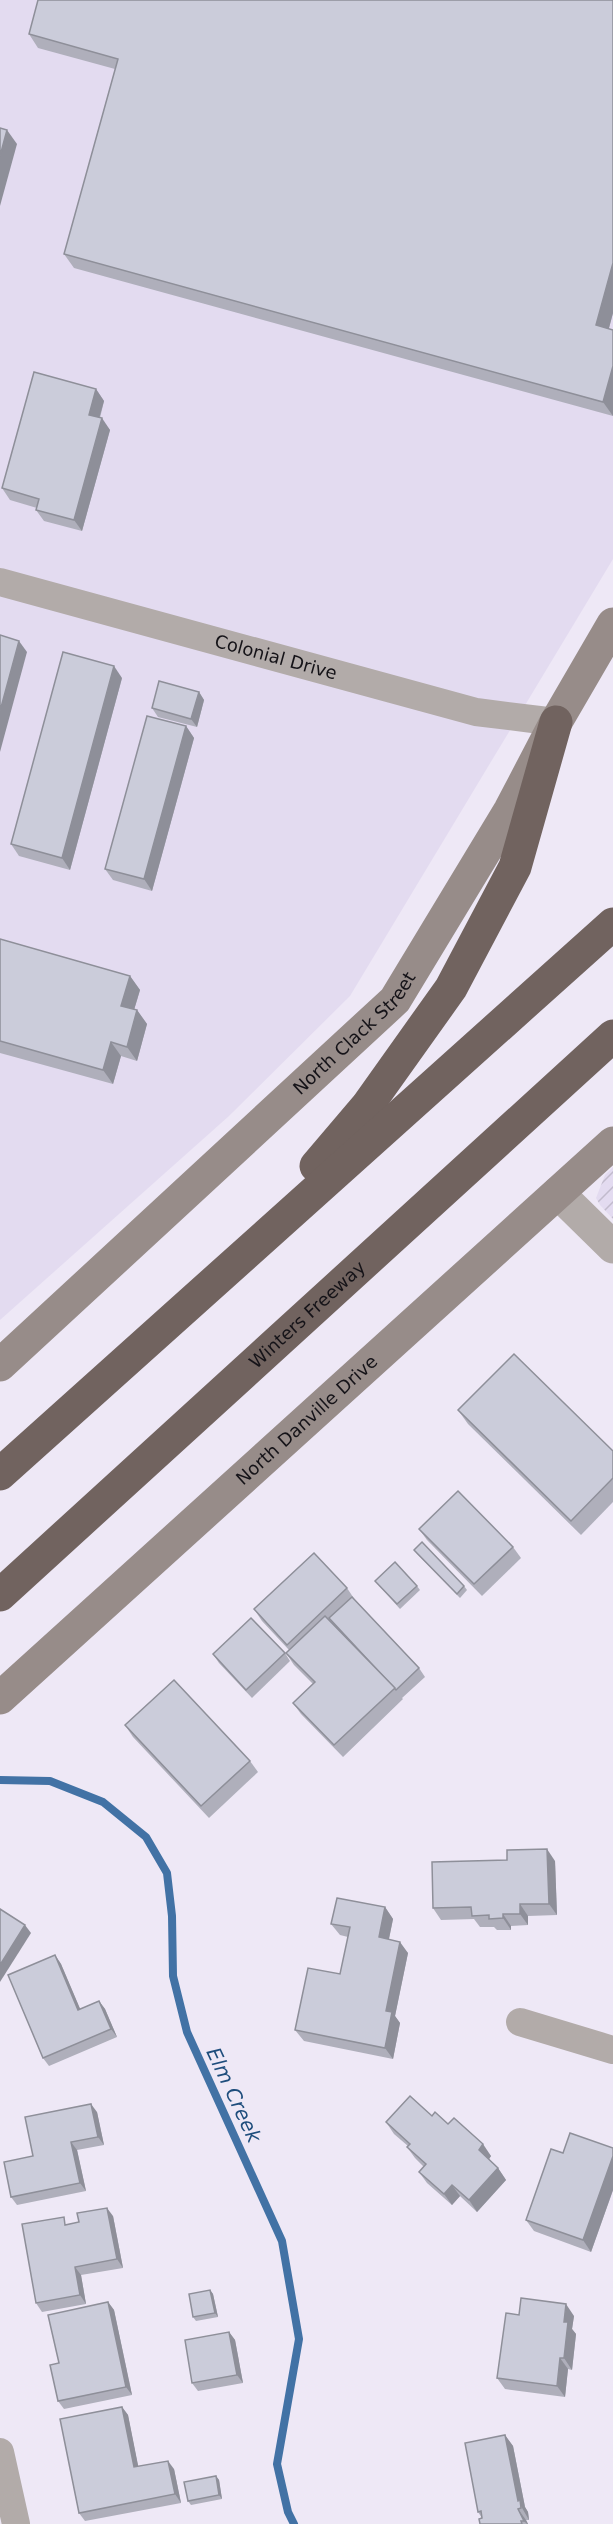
<svg xmlns="http://www.w3.org/2000/svg" width="613" height="2524" font-family="'DejaVu Sans',sans-serif">
<style>
.built{fill:#e3dbf0}
.industrial{fill:url(#industrial-furrows)}
.lines{fill:none;stroke-linecap:round;stroke-linejoin:round}
.stream{stroke:#4272a5;stroke-width:8}
.minor{stroke:#b2aba9;stroke-width:28}
.tertiary{stroke:#b2aba9;stroke-width:33}
.secondary{stroke:#978c89;stroke-width:33}
.motorway{stroke:#71635f;stroke-width:33}
.wall{fill:#afafbb}
.shaded-wall{fill:#8e8f99}
.building{fill:#cbccda;stroke:#8e8f99;stroke-width:1.5}
.labels{text-anchor:middle;stroke-width:4.5;stroke-linejoin:round;paint-order:stroke}
.street-label{font-size:18px;fill:#151318;stroke:#eee8f6}
.water-label{font-size:20px;font-style:italic;fill:#1e4d7c;stroke:#eee8f6}
</style>
<defs>
<pattern id="industrial-furrows" width="10" height="10" patternUnits="userSpaceOnUse" patternTransform="scale(1.5)"><rect width="10" height="10" fill="#e3dbf0"/><path d="M-1 1l2-2M0 10L10 0M9 11l2-2" fill="none" stroke="#c2bbcd"/></pattern>
</defs>
<rect width="100%" height="100%" fill="#eee8f6"/>
<path class="built" d="M0,0H613V559L350,996L229,1116L0,1320Z"/>
<path class="industrial" d="M613,1167V1219L600,1205L596,1198L605,1175Z"/>
<g class="lines">
<path class="stream" d="M0,1780L50,1781L103,1802L146,1837L167,1873L172,1916L173,1976L187,2032L282,2241L299,2339L277,2464L288,2512L294,2524"/>
<g class="minor">
<path id="s1" d="M0,582L476,712L556,722"/>
<path d="M520,2022L613,2050"/>
<path d="M0,2452L16,2524"/>
</g>
<path class="tertiary" d="M558,1193L613,1247"/>
<g class="secondary">
<path id="s2" d="M0,1365L395,1000L510,810L556,722L613,624"/>
<path id="s3" d="M0,1698L613,1143"/>
</g>
<g class="motorway">
<path d="M316,1166L367,1106L451,988L515,867L556,722"/>
<path d="M0,1474L613,924"/>
<path id="s4" d="M0,1595L613,1036"/>
</g>
</g>
<g class="wall">
<path d="M613,0V313L609,328L613,416L74,268L64,254L115,69L38,48L29,34Z"/>
<path d="M96,389L104,401L100,418L110,430L82,531L44,521L36,510L37,508L10,500L2,488Z"/>
<path d="M122,678L70,870L19,856L11,844Z"/>
<path d="M199,692L204,700L197,727L158,717L152,708Z"/>
<path d="M186,726L194,738L152,891L113,880L105,869Z"/>
<path d="M0,939L130,976L140,990L134,1010H137L147,1024L137,1061L121,1056L113,1084L0,1053Z"/>
<path d="M458,1410L613,1451V1502L581,1535L468,1424Z"/>
<path d="M419,1529L513,1547L521,1558L482,1596L427,1540Z"/>
<path d="M414,1550L464,1586L467,1590L460,1598L417,1554Z"/>
<path d="M375,1581L417,1586L420,1590L400,1609Z"/>
<path d="M347,1588L355,1600L419,1668L425,1677L402,1698L401,1697L403,1699L343,1757L301,1714L293,1703L313,1684L294,1665L286,1653L289,1650L262,1621L254,1609Z"/>
<path d="M285,1653L290,1661L252,1698L219,1663L213,1654Z"/>
<path d="M125,1725L250,1761L258,1772L209,1818L133,1737Z"/>
<path d="M555,1861L557,1915L528,1916V1925L511,1926V1930H497L494,1927H480L474,1919L441,1920L433,1908Z"/>
<path d="M385,1907L393,1919L389,1939L408,1953L395,2016L400,2023L393,2059L304,2041L295,2030L340,1974L348,1937L340,1935L331,1924Z"/>
<path d="M55,1955L61,1964L80,2009L99,2001L105,2009L117,2037L49,2066L43,2058Z"/>
<path d="M97,2112L104,2145L77,2150L86,2191L17,2205L11,2197L33,2156Z"/>
<path d="M432,2116L448,2124L491,2156L489,2159L498,2168L506,2180L477,2212L460,2196L452,2205L427,2183L419,2172L424,2167L415,2158L407,2147L408,2146L394,2134L386,2122Z"/>
<path d="M613,2148V2190L591,2252L534,2231L526,2220L563,2153Z"/>
<path d="M113,2216L123,2268L81,2275L86,2304L42,2312L36,2303L69,2224Z"/>
<path d="M210,2290L213,2294L218,2317L196,2321L193,2317Z"/>
<path d="M108,2302L114,2310L132,2395L64,2409L58,2401L59,2363Z"/>
<path d="M519,2315L574,2316L572,2329L576,2334L572,2370L568,2369L565,2397L505,2389L497,2378Z"/>
<path d="M229,2332L235,2340L243,2383L198,2391L192,2383Z"/>
<path d="M122,2407L128,2415L138,2466L174,2469L181,2503L85,2521L79,2513Z"/>
<path d="M505,2435L513,2446L525,2507L528,2512L529,2520H526L528,2524H480L482,2518L478,2512Z"/>
<path d="M216,2476L219,2480L222,2499L191,2505L188,2501Z"/>
</g>
<g class="shaded-wall">
<path d="M7,130L17,144L0,206V156Z"/>
<path d="M613,263V313L606,339L596,325Z"/>
<path d="M613,366V416L603,402Z"/>
<path d="M96,389L104,401L97,426L89,415Z"/>
<path d="M102,418L110,430L82,531L74,520Z"/>
<path d="M19,641L27,652L0,752V711Z"/>
<path d="M114,666L122,678L70,870L62,858Z"/>
<path d="M199,692L204,700L197,727L191,719Z"/>
<path d="M186,726L194,738L152,891L144,879Z"/>
<path d="M130,976L140,990L131,1020L121,1006Z"/>
<path d="M137,1010L147,1024L137,1061L127,1047Z"/>
<path d="M111,1042L121,1056L113,1084L103,1070Z"/>
<path d="M547,1849L555,1861L557,1915L549,1904Z"/>
<path d="M520,1904L528,1916V1925L520,1914Z"/>
<path d="M385,1907L393,1919L387,1948L379,1937Z"/>
<path d="M503,1914L511,1926V1930L503,1918Z"/>
<path d="M25,1925L31,1933L0,1982V1965Z"/>
<path d="M400,1942L408,1953L395,2016L400,2023L393,2059L385,2048L386,2011Z"/>
<path d="M55,1955L61,1964L84,2018L78,2010Z"/>
<path d="M99,2001L105,2009L117,2037L111,2029Z"/>
<path d="M91,2104L97,2112L104,2145L98,2137Z"/>
<path d="M71,2142L77,2150L86,2191L80,2183Z"/>
<path d="M483,2144L491,2156L487,2162L479,2150Z"/>
<path d="M613,2156V2190L591,2252L583,2240Z"/>
<path d="M498,2168L506,2180L477,2212L469,2200Z"/>
<path d="M452,2185L460,2196L452,2205L444,2194Z"/>
<path d="M107,2208L113,2216L123,2268L117,2259Z"/>
<path d="M75,2267L81,2275L86,2304L80,2295Z"/>
<path d="M210,2290L213,2294L218,2317L215,2313Z"/>
<path d="M108,2302L114,2310L132,2395L126,2387Z"/>
<path d="M566,2304L574,2316L572,2329L576,2334L572,2370L564,2358V2322Z"/>
<path d="M229,2332L235,2340L243,2383L237,2375Z"/>
<path d="M560,2358L568,2369L565,2397L557,2386Z"/>
<path d="M122,2407L128,2415L140,2475L134,2467Z"/>
<path d="M505,2435L513,2446L525,2507L528,2512L529,2520L518,2501Z"/>
<path d="M168,2461L174,2469L181,2503L175,2494Z"/>
<path d="M216,2476L219,2480L222,2499L219,2495Z"/>
<path d="M518,2509L526,2520L528,2524H527L524,2521Z"/>
</g>
<g class="building">
<path d="M38,0H613V263L596,325L613,330V366L603,402L64,254L118,59L29,34Z"/>
<path d="M0,128L7,130L0,156Z"/>
<path d="M34,372L96,389L89,415L102,418L74,520L36,510L39,499L2,488Z"/>
<path d="M0,635L19,641L0,711Z"/>
<path d="M63,652L114,666L62,858L11,844Z"/>
<path d="M159,681L199,692L191,719L152,708Z"/>
<path d="M147,716L186,726L144,879L105,869Z"/>
<path d="M0,939L130,976L121,1006L137,1010L127,1047L111,1042L103,1070L0,1041Z"/>
<path d="M514,1354L613,1451V1478L571,1521L458,1410Z"/>
<path d="M458,1491L513,1547L474,1584L419,1529Z"/>
<path d="M422,1542L464,1586L457,1594L414,1550Z"/>
<path d="M314,1553L347,1588L287,1645L254,1609Z"/>
<path d="M395,1562L417,1586L397,1604L375,1581Z"/>
<path d="M352,1597L419,1668L396,1690L329,1618Z"/>
<path d="M325,1616L395,1688L334,1745L293,1703L315,1682L286,1653Z"/>
<path d="M251,1618L285,1653L246,1690L213,1654Z"/>
<path d="M174,1680L250,1761L201,1806L125,1725Z"/>
<path d="M547,1849L549,1904H520V1914H503V1918L489,1919V1915L472,1916L471,1907L433,1908L432,1862L507,1860V1850Z"/>
<path d="M337,1898L385,1907L379,1937L400,1942L386,2011L392,2012L385,2048L295,2030L308,1968L340,1974L350,1927L331,1924Z"/>
<path d="M0,1909L25,1925L0,1965Z"/>
<path d="M55,1955L78,2010L99,2001L111,2029L43,2058L8,1975Z"/>
<path d="M410,2096L432,2116L435,2112L448,2124L454,2118L483,2144L479,2150L498,2168L469,2200L452,2185L444,2194L419,2172L426,2164L407,2147L410,2144L386,2122Z"/>
<path d="M91,2104L98,2137L71,2142L80,2183L11,2197L4,2162L33,2156L25,2117Z"/>
<path d="M570,2133L613,2148V2156L583,2240L526,2220L551,2149L563,2153Z"/>
<path d="M107,2208L117,2259L75,2267L80,2295L36,2303L22,2224L64,2217L65,2225L79,2222L77,2213Z"/>
<path d="M210,2290L215,2313L193,2317L189,2294Z"/>
<path d="M521,2298L566,2304L564,2322H568L564,2358H560L557,2386L497,2378L506,2313L519,2315Z"/>
<path d="M108,2302L126,2387L58,2401L50,2365L59,2363L48,2315Z"/>
<path d="M229,2332L237,2375L192,2383L185,2340Z"/>
<path d="M122,2407L134,2467L168,2461L175,2494L79,2513L60,2419Z"/>
<path d="M505,2435L518,2501L520,2500L521,2508L518,2509L524,2521H521L522,2524H480L479,2519L482,2518L481,2511L478,2512L465,2443Z"/>
<path d="M216,2476L219,2495L188,2501L184,2482Z"/>
</g>
<g class="labels">
<g class="street-label">
<text dy="6" stroke="none"><textPath href="#s1" startOffset="286">Colonial Drive</textPath></text>
<text dy="6" stroke="none"><textPath href="#s2" startOffset="486">North Clack Street</textPath></text>
<text dy="6" stroke="none"><textPath href="#s4" startOffset="416">Winters Freeway</textPath></text>
<text dy="6" stroke="none"><textPath href="#s3" startOffset="414">North Danville Drive</textPath></text>
</g>
<g class="water-label">
<text transform="translate(234 2095) rotate(65)" y="7">Elm Creek</text>
</g>
</g>
</svg>
